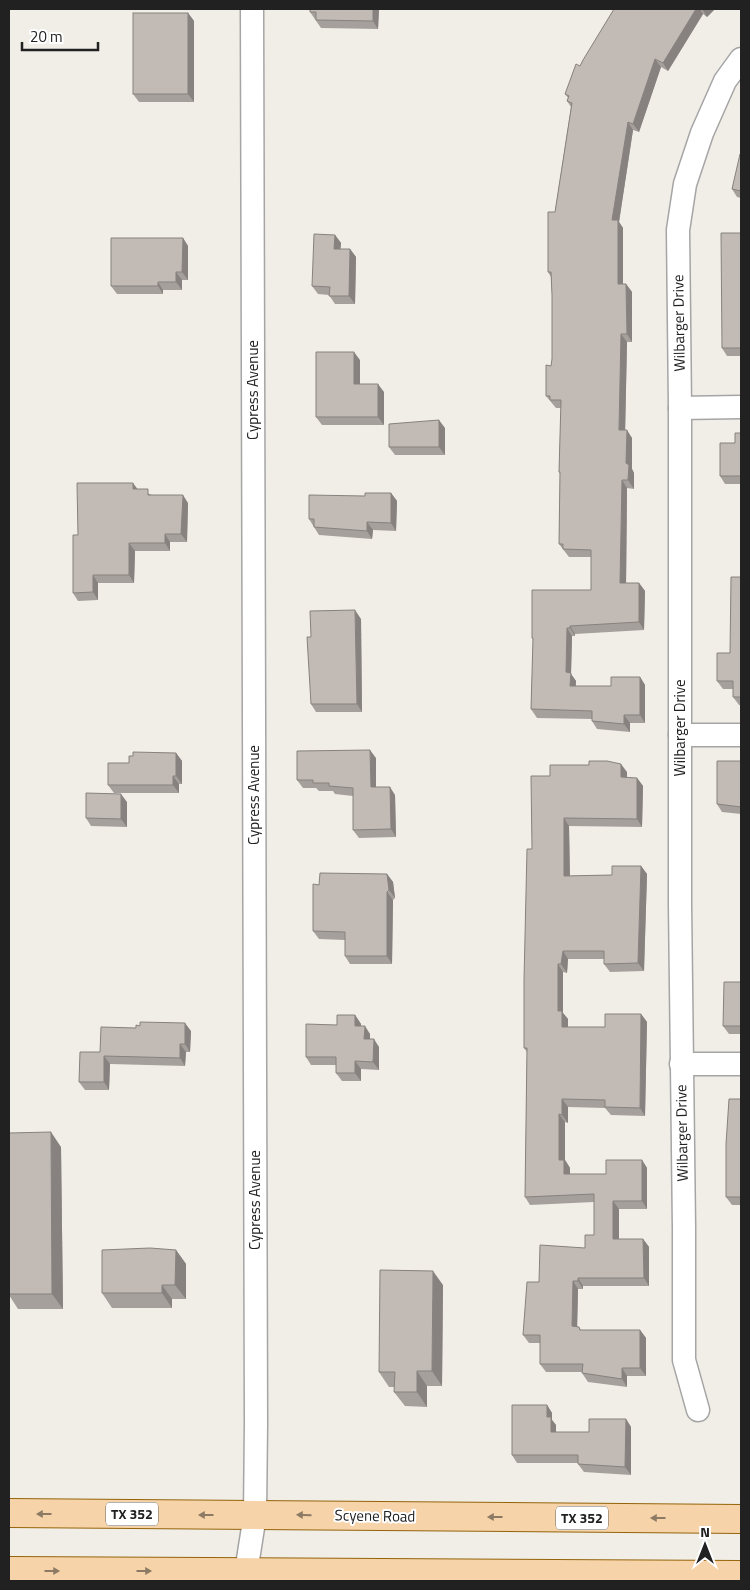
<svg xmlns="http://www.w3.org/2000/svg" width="750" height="1590" font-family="'Titillium Web',sans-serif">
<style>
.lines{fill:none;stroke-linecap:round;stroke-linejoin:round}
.street-casing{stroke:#a5a5a5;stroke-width:25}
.primary-casing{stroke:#94640a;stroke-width:30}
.street{stroke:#fff;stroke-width:22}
.primary{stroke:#f6d3a8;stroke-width:28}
.wall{fill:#a6a09c}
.shaded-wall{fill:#87827f}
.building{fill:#c1bab5;stroke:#87827f}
.oneway{fill:#8c7a64}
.labels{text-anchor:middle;stroke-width:4;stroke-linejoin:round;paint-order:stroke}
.shield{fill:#fff;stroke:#646464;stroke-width:1}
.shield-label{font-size:14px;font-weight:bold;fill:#212121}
.street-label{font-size:15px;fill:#212121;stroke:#fff}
</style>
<rect width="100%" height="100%" fill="#f1eee8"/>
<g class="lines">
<defs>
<g id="street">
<path d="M680,408L741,407"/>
<path d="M680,735H741"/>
<path d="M681,1064H741"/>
<path d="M698,1410L684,1360V1228L680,904V408L678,230L685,184L702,133L725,81L741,59"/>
<path d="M246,1581V1572L255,1515L256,1423L252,9"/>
</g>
<g id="primary">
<path d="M9,1513L741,1519"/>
<path d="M9,1571L741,1575"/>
</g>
</defs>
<use href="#street" class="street-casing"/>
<use href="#primary" class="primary-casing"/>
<use href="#street" class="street"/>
<use href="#primary" class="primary"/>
</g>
<g class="wall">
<path d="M310,9H379L378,29L321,28L310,12Z"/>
<path d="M614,9H715L707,17L703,14L668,71L661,67L639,132L633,130L619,222L623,228V284H626L632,292V342H627L625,430L632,438V469L634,473V489L627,488L626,583H639L645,591L644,630L575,634V636H572L571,674L576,681V686H611L640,677L645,685V723H630V732L597,729L592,721V719L537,718L531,709L533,640L532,638L591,590V557H569L559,544L560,474L559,472L561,408H556L546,396L552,359V295L551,277L548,272L555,212L571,107L567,101L568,98L565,94L580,66Z"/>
<path d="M188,13L194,21V102H139L133,94Z"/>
<path d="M741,154V198L737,197L732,189Z"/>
<path d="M741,233V356H727L722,348Z"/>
<path d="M335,235L341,243L340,249H350L356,257L355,304H335L329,295L318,294L312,286Z"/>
<path d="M183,238L188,246V280H182V290H163V294H117L111,286Z"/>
<path d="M360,360V384L384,392V425H322L316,417Z"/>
<path d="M445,428V455H395L389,447Z"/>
<path d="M741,433V484H725L720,476L735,443Z"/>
<path d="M138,489L152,495L188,503L187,542H170V551H135L134,583H98V600L78,601L73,593L78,535Z"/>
<path d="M391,493L397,501L396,531L373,530L372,539L319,535L309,519L365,496Z"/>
<path d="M741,577V705H739L733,697V689H723L717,681L730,653Z"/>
<path d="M361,619L362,712H316L311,704Z"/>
<path d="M176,753L182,761V784H179V793H114L108,785L129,763Z"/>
<path d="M376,758V787L395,795L396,837L359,838L353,830V796L335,794L333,791H319L316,788H303L297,780Z"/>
<path d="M741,761V814L722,812L717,804Z"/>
<path d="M627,772V778H637L643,786L642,827L569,826L570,876L612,875L641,866L647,874L644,971L610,972L604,964V959H568L567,973L563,972V1013L568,1019V1027H605L641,1014L647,1022L645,1116L611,1115L605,1108L568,1107V1123L565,1122V1160L570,1168V1174H606L642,1160L647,1168V1209H619V1239H643L649,1247V1286H583V1289H578L577,1327H579L581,1330H640L646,1338V1376H627V1387L588,1382L582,1373V1372H546L540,1364V1343H529L523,1335L539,1282L585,1248L594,1235V1202L530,1205L525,1197L527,1052L524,1048L532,849L550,776Z"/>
<path d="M127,802V827L91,826L86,818Z"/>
<path d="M387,874L393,882L395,898L393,900L392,964H350L345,956V940L319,939L313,931L319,885Z"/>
<path d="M741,982V1034H729L723,1026Z"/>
<path d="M355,1015L361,1024V1026L370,1034V1039L379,1047V1070L361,1069V1081H342L336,1073V1065H311L306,1057L337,1025Z"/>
<path d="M191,1031L190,1052H186L185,1066L110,1064L109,1090H85L79,1082L100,1052Z"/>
<path d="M741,1099V1205H732L726,1197Z"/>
<path d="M9,1133L61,1147L63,1309H18L9,1295Z"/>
<path d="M176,1250L186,1264V1299H172V1308H112L102,1293Z"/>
<path d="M443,1285L442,1386H427V1407L405,1406L394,1392V1387H389L379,1372Z"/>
<path d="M547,1405L552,1413V1420L556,1425V1432H589L626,1419L631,1427V1475L584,1472L578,1464V1463H517L512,1455Z"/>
</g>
<g class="shaded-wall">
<path d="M373,9H379L378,29L373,21Z"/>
<path d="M696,9H700L703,14L668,71L663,63Z"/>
<path d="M702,9H715L707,17Z"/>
<path d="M188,13L194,21V102L188,94Z"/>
<path d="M655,59L661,67L639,132L633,124Z"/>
<path d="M628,122L633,130L619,222L623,228V292L618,284L612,220Z"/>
<path d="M335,235L341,243L340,257L334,249Z"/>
<path d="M183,238L188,246V280L182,272Z"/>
<path d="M350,249L356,257L355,304L349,296Z"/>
<path d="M176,272L182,280V290L176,282Z"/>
<path d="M158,282L163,290V294L158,286Z"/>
<path d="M626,284L632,292V342L627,334Z"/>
<path d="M621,334L627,342L625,438L619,430Z"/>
<path d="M354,352L360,360V392L354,384Z"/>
<path d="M378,384L384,392V425L378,417Z"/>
<path d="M439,420L445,428V455L439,447Z"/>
<path d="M627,430L632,438V469L634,473V489L628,480L626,463Z"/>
<path d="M622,480L627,488L626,591L620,583Z"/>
<path d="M133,483L139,491L133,489Z"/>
<path d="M391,493L397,501L396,531L391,523Z"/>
<path d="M183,495L188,503L187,542L181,534Z"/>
<path d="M367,522L373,530L372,539L367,531Z"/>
<path d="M165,534L170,542V551L165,543Z"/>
<path d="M129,543L135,551L134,583L129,575Z"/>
<path d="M93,575L98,583V600L93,592Z"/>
<path d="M639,583L645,591L644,630L639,622Z"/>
<path d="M355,610L361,619L362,712L357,704Z"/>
<path d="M570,626L575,634V636L570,628Z"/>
<path d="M567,628L572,636L571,674L576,681L575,694L570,686L566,672Z"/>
<path d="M640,677L645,685V723L640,715Z"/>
<path d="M624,715L630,723V732L624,724Z"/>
<path d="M370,750L376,758V795L371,787Z"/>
<path d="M176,753L182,761V784L176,776Z"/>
<path d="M621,764L627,772V785L621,777Z"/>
<path d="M173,776L179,784V793L173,785Z"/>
<path d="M637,778L643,786L642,827L637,819Z"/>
<path d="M390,787L395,795L396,837L391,829Z"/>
<path d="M121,794L127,802V827L121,819Z"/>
<path d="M564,818L569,826L570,884L564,876Z"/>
<path d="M641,866L647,874L644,971L638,963Z"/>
<path d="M387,874L393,882L395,898L389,890Z"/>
<path d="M387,892L393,900L392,964L387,956Z"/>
<path d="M563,951L568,959L567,973L561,964Z"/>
<path d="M558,964L563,972V1013L568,1019V1035L562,1027L558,1011Z"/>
<path d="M641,1014L647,1022L645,1116L640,1108Z"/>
<path d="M355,1015L361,1024V1034L355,1026Z"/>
<path d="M185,1023L191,1031L190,1052L185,1044Z"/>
<path d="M365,1026L370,1034V1047L364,1039Z"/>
<path d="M374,1039L379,1047V1070L373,1062Z"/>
<path d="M180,1044L186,1052L185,1066L180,1058Z"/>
<path d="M104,1056L110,1064L109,1090L104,1082Z"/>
<path d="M355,1061L361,1069V1081L355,1073Z"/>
<path d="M562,1099L568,1107V1123L562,1115Z"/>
<path d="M559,1114L565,1122V1160L570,1168V1182L564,1174L559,1160Z"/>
<path d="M51,1132L61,1147L63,1309L52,1294Z"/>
<path d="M642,1160L647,1168V1209L642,1201Z"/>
<path d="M613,1201L619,1209V1247L613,1239Z"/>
<path d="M643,1239L649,1247V1286L644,1278Z"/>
<path d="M176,1250L186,1264V1299L175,1285Z"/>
<path d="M433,1271L443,1285L442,1386L432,1371Z"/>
<path d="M578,1278L583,1286V1289L578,1281Z"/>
<path d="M573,1281L578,1289L577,1334L572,1326Z"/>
<path d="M162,1285L172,1299V1308L162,1293Z"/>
<path d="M640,1330L646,1338V1376L640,1368Z"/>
<path d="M622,1368L627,1376V1387L622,1379Z"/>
<path d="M417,1371L427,1386V1407L417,1392Z"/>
<path d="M547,1405L552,1413V1420L556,1425V1440L551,1432L547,1417Z"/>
<path d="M626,1419L631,1427V1475L625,1467Z"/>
</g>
<g class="building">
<path d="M310,9H373V21L316,20V12H310Z"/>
<path d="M614,9H696L663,63L655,59L633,124L628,122L612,220H618V284H626L627,334H621L619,430H627L626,463L629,465L628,480H622L620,583H639V622L570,626V628H567L566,672L571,673L570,686H611V677H640V715H624V724L592,721V711L531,709L533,638H532V590H591V550L563,549V544H559L560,472H559L561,400H550V396H546V365L551,366L552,359V295L551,272H548V212H555L572,103L567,101L569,96L565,94L576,64L580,66L583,60Z"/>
<rect x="133" y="13" width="55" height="81"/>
<path d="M740,154H741V191L732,189Z"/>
<path d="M721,233H741V355V348H722Z"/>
<path d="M314,234L335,235L334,249H350L349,296H329L330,287L312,286Z"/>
<path d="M111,238H183L182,272H176V282H158V286H111Z"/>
<path d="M316,352H354V384H378V417H316Z"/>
<path d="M439,420V447H389V424Z"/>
<path d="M735,433H741V476H720V443H735Z"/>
<path d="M77,483H133V489H148V495H183L181,534H165V543H129V575H93V592L73,593V535H78Z"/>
<path d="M365,493H391V523L367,522V531L314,527V519H309V495L365,496Z"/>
<path d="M731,577H741V697H733V681H717V653H730Z"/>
<path d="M355,610L357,704H311L307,637H311L310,611Z"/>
<path d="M370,750L371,787H390L391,829L353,830V788L329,786V783H313V780H297V751Z"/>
<path d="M133,752L176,753V776H173V785H108V763H129V756H133Z"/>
<path d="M589,761H607L621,764V777L637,778V819L564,818V876L612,875V866H641L638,963L604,964V951H563L561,964H558V1011H562V1027H605V1014H641L640,1108L605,1107V1100L562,1099V1115L559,1114V1160H564V1174H606V1160H642V1201H613V1239H643L644,1278H578V1281H573L572,1326L579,1327L580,1330H640V1368H622V1379L582,1373L583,1364H540V1335H523L527,1282H539L540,1245L585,1248V1235H594V1194L525,1197L527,1048H524V980L527,849H532L531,776H550V765H589Z"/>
<path d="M717,761H741V807L717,804Z"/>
<path d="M86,793L121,794V819L86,818Z"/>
<path d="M320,873L387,874L389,890L387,892V956H345V932L313,931V884L319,885Z"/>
<path d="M724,982H741V1026H723Z"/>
<path d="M337,1015H355V1026H365L364,1039H374L373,1062L355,1061V1073H336V1057H306V1024L337,1025Z"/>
<path d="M140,1022L185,1023V1044H180V1058L104,1056V1082H79L80,1052H100L101,1027L136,1028V1025L140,1026Z"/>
<path d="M729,1099H741V1197H726V1144Z"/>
<path d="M51,1132L52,1294H9V1133Z"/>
<path d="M150,1248L176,1250L175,1285H162V1293H102V1250Z"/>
<path d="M380,1270L433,1271L432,1371H417V1392H394L395,1372H379Z"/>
<path d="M512,1405H547V1417H551V1432H589V1419H626L625,1467L578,1464V1455H512Z"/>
</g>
<defs><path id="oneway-solid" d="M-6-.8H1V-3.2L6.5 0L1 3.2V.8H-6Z" transform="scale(1.25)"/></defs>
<g class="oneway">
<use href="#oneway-solid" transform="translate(44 1514) rotate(-180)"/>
<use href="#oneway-solid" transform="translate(206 1515) rotate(-180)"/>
<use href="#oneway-solid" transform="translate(304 1515) rotate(-179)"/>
<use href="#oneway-solid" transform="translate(495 1517) rotate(-180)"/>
<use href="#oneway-solid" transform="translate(658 1518) rotate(-180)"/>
<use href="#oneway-solid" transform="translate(52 1571)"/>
<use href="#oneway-solid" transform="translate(144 1571)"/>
</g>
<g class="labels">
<g class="shield">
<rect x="106" y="1502.5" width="52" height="23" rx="4"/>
<rect x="556" y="1506.5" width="52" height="23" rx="4"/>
</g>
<g class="shield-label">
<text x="132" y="1519">TX 352</text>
<text x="582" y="1523">TX 352</text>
</g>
<g class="street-label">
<text transform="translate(679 323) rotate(-91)" y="5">Wilbarger Drive</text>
<text transform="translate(253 390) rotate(-90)" y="5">Cypress Avenue</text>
<text transform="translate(680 728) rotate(-90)" y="5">Wilbarger Drive</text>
<text transform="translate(254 795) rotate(-90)" y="5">Cypress Avenue</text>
<text transform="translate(682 1133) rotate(-91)" y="5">Wilbarger Drive</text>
<text transform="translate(255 1200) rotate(-90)" y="5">Cypress Avenue</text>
<text transform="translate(375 1516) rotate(1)" y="5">Scyene Road</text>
</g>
</g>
<rect width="750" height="1590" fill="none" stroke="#212121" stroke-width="20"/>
<g transform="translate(705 1545)" stroke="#ffffff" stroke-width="4" paint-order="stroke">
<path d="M0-4L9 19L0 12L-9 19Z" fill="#212121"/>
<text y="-8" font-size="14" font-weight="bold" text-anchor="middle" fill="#212121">N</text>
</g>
<path d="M22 42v8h76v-8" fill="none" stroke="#212121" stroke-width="2.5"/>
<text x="30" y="42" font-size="15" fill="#212121" stroke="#ffffff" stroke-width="4" paint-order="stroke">20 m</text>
</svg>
